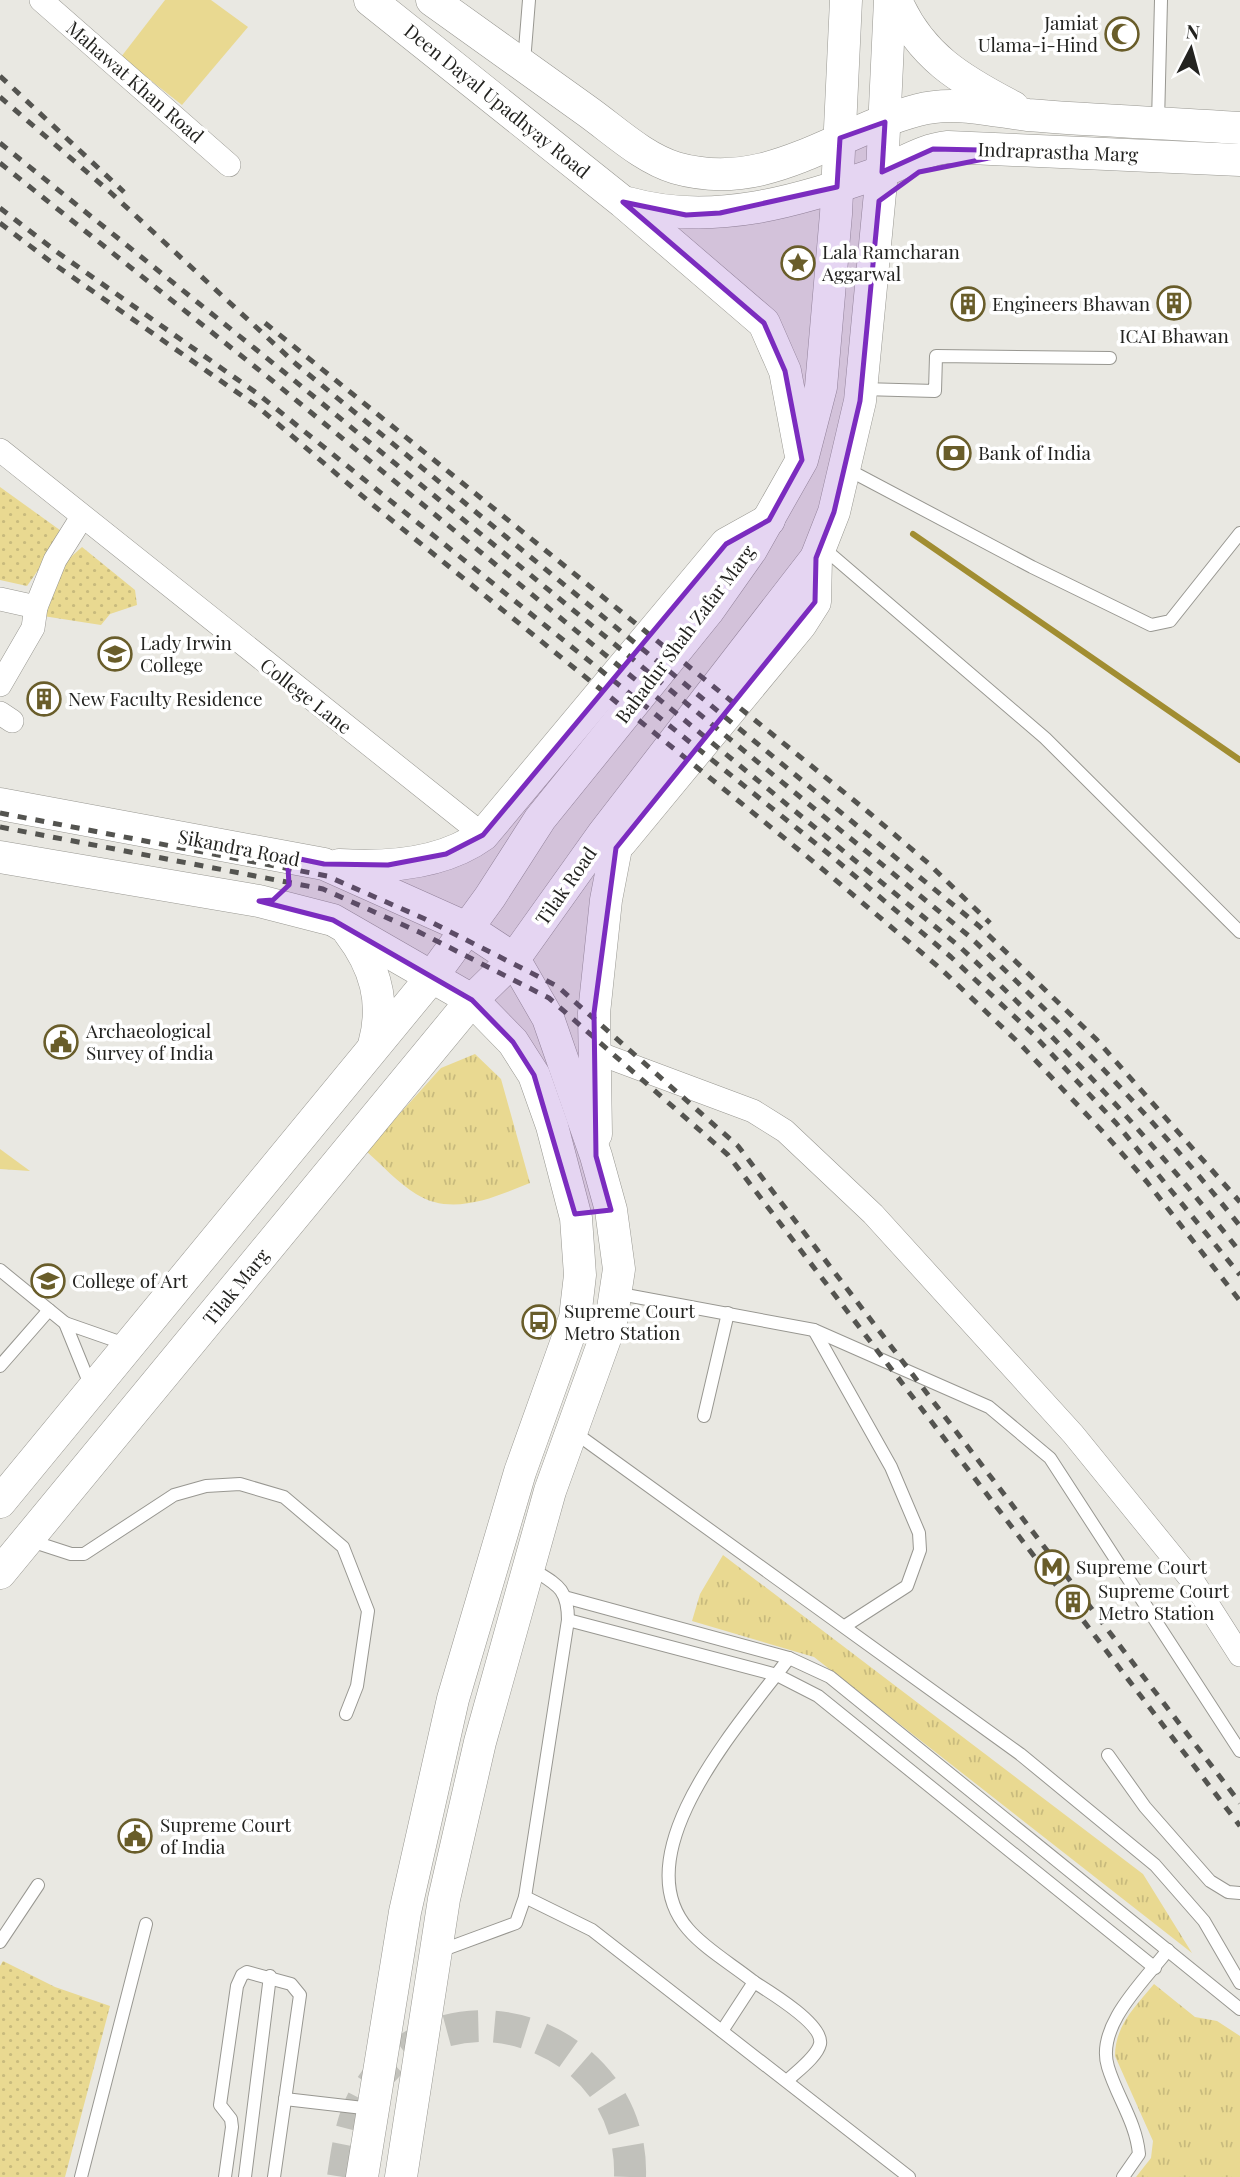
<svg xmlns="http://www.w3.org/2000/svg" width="1240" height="2177" font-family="'Playfair Display',serif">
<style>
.grass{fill:#e9d991}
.forest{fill:url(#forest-crowns)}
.park{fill:url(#park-tufts)}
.garden{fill:url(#garden-dots)}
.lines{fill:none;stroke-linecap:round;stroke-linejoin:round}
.stream{stroke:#a18d31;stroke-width:6}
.secondary-tunnel{stroke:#c1c1bb;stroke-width:32;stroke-dasharray:32 16;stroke-linecap:butt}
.lane-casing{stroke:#989791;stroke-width:14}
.street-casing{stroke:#989791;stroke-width:24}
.secondary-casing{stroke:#989791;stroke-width:33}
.lane{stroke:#fff;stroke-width:12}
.street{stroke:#fff;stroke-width:23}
.secondary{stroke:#fff;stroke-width:32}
.rail{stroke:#545450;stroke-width:5;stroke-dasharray:9 9;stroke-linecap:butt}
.marked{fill:#7b2cbf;fill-opacity:0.2;stroke:#7b2cbf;stroke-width:5;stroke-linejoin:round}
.labels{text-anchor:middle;stroke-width:7;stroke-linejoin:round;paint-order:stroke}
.poi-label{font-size:19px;fill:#232320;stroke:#fff;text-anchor:start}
.street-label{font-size:19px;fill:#232320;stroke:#fff}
</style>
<defs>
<pattern id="forest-crowns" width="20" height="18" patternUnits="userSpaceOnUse" patternTransform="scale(1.75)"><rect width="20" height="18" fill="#e9d991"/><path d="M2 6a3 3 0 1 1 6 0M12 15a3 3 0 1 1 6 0" fill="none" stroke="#c8ba7d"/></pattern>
<pattern id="park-tufts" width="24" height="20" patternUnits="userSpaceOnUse" patternTransform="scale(1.75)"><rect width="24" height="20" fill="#e9d991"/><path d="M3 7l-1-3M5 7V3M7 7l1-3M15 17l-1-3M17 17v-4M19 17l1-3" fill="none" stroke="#c8ba7d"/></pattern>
<pattern id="garden-dots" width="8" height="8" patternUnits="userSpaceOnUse" patternTransform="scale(1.75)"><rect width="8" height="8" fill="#e9d991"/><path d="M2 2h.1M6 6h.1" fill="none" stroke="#c8ba7d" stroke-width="1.8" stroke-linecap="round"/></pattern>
</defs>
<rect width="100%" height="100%" fill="#e9e8e2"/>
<path class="grass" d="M165,0H211L248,27L182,105L121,57Z"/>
<path class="forest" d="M0,1149L30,1171L0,1169Z"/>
<g class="park">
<path d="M475,1054L501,1079L530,1183C495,1197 452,1217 416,1194C398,1183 382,1165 366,1151L441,1068Z"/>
<path d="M723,1555L1143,1874L1192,1953L814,1657L692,1621L700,1594Z"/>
<path d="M1154,1984L1195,2017L1217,2021L1240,2036V2177H1136L1151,2158L1153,2141L1115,2056C1115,2025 1136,2006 1154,1984Z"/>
</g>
<g class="garden">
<path d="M0,487L64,533L27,586L0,580Z"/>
<path d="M82,547L135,590L137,605L110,614L101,625L43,616L63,564Z"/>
<path d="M3,1961L55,1987L110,2006L65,2177H0V1966Z"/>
</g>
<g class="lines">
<path class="stream" d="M913,534L1240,760"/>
<path class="secondary-tunnel" d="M343,2177C348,2145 352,2113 371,2086C451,1968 635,2038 630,2177"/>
<defs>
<g id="lane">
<path d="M524,62L529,0"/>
<path d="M1158,122L1161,0"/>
<path d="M862,389L935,391L936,356L1110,358"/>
<path d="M845,468L1032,567L1151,625L1170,621L1240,533"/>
<path d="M821,546L1045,738L1240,932"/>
<path d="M0,1270L65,1323"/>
<path d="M615,1293L814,1330L989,1407L1050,1458L1240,1751"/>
<path d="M814,1330L891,1467L919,1533L920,1550L907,1586L845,1626"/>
<path d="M0,1366L49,1310"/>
<path d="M91,1387L65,1323L128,1345"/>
<path d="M704,1416L728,1313"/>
<path d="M574,1432L1020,1754L1155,1865L1204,1921L1240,1983"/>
<path d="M28,1540L71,1554H84L174,1495L206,1486L240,1484L284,1497L343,1547L368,1611L357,1686L346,1714"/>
<path d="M568,1598L789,1658L830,1677L1240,2009"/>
<path d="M568,1620L777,1675L818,1696L1155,1968"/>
<path d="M1108,1755L1145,1807L1210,1881L1228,1892L1240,1893"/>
<path d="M525,1897L592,1930L909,2177"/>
<path d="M0,1942L38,1885"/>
<path d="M440,1951L516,1923L525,1897L568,1620C568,1586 555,1584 529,1567"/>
<path d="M754,1982C733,1965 705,1949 688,1929C621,1852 745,1718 789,1658"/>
<path d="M722,2031L754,1982C770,1992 824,2025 820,2044C817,2057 796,2072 787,2081"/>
<path d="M285,2099L372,2109"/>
<path d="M81,2177L146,1924"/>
<path d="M225,2177L232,2127L231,2119L220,2105L237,1986L242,1975L247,1972L291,1984L300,1995L274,2177"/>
<path d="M245,2177L270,1976"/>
<path d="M1123,2177L1139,2154C1136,2122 1117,2097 1108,2067C1095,2026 1145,1980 1168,1950"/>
</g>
<g id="street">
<path d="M41,0L229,165"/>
<path d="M0,450L483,835"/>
<path d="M0,599L36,607L55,560L82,517"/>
<path d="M0,685L33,628L36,607"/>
<path d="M0,713L12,721"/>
<path d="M595,1052L753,1111L785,1131L873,1214L1073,1434L1194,1583L1240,1655"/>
</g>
<g id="secondary">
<path d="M370,0L623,202L764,323L785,371L800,451"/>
<path d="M432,0C484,37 535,74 587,111C615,131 643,158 676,168C768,194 834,132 918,110C954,100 992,111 1028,115C1098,121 1170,123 1240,128"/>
<path d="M896,0C920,56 961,80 1013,107"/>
<path d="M628,203C712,227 799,201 878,173C903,164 921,150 948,147L1240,160"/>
<path d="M0,804L324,864L467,928L514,959L548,1018L596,1156L611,1210L619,1269L611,1322L550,1491L480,1742L444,1899L401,2177"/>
<path d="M621,842L801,624L815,602L816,558"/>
<path d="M0,857L259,901L333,920L472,1000L513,1042L534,1075L552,1126L576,1218L580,1275L575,1318L520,1472L453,1699L405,1912L362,2177"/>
<path d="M339,865C387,868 443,864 483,835L726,544L769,520"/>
<path d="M349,932C375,966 386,1002 374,1045"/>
<path d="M596,1134L594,1013L606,900L616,848"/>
<path d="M0,1502L431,978L490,897L540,819L708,611L751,550L802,460L821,387L836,214L846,0"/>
<path d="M0,1573L472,1000L514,959L603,834L816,558L834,512L860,401L882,172L890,0"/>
</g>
</defs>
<use href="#lane" class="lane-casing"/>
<use href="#street" class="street-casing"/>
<use href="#secondary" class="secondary-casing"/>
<use href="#lane" class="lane"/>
<use href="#street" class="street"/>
<use href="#secondary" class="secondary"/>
<g class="rail">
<path d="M0,76L124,192"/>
<path d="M0,97L110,192L296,364L979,926L1096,1039L1240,1202"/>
<path d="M0,143L284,372L969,936C1066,1027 1157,1122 1240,1226"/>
<path d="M0,163L274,382L960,947C1062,1042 1154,1142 1240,1252"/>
<path d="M0,208L57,252L258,394L830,855L951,957L1033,1034L1116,1123L1240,1275"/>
<path d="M0,223L51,262L258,407L373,505L820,867L941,969L1021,1045L1104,1133L1147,1182L1240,1301"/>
<path d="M265,323L867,811L928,863L990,923"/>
<path d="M0,813L327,876L425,919L557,986L738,1146L1240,1803"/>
<path d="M0,827L323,889L419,932L549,998L728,1155L1240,1826"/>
</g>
</g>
<path class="marked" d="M885,122L882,172L933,149L1024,151L919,172L879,201L860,401L834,512L816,558L815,602L616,848L594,1013L596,1156L611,1210L575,1214L534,1075L513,1042L472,1000L333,920L259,901L273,900L289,885L288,867L271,853L324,864L388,865L446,854L483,835L726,544L769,520L802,460L785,371L764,323L623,202L686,215L720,213L837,187L840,138Z"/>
<defs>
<symbol id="mosque-ring" viewBox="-11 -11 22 22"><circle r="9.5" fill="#fff" stroke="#695d2a" stroke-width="1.5"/><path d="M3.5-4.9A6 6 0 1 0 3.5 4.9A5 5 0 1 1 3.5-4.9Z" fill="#695d2a"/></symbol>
<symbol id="sight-ring" viewBox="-11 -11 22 22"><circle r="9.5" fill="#fff" stroke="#695d2a" stroke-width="1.5"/><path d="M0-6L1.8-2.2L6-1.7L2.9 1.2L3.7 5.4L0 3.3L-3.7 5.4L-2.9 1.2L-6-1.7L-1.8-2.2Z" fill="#695d2a"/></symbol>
<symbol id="building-ring" viewBox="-11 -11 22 22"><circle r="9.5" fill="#fff" stroke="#695d2a" stroke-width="1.5"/><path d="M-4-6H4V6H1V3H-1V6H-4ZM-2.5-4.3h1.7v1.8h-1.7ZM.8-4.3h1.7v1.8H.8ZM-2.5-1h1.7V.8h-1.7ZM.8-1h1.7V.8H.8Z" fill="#695d2a"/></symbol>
<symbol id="bank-ring" viewBox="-11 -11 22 22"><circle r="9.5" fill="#fff" stroke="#695d2a" stroke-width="1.5"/><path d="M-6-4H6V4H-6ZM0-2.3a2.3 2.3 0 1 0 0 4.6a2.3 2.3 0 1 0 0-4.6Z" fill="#695d2a"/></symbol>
<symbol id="university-ring" viewBox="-11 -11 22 22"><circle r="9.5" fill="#fff" stroke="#695d2a" stroke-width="1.5"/><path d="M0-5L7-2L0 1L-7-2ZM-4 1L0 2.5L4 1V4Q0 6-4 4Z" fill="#695d2a"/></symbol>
<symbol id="civic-ring" viewBox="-11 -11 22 22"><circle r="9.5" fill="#fff" stroke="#695d2a" stroke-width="1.5"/><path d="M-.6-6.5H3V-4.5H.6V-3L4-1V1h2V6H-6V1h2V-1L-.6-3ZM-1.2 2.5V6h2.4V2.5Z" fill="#695d2a"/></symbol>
<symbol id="bus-ring" viewBox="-11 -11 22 22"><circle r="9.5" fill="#fff" stroke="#695d2a" stroke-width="1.5"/><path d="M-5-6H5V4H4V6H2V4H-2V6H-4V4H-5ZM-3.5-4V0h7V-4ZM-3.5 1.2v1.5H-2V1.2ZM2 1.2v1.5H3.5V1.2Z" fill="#695d2a"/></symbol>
<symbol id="metro-ring" viewBox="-11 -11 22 22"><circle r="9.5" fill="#fff" stroke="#695d2a" stroke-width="1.5"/><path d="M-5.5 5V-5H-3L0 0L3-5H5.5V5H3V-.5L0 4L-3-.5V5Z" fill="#695d2a"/></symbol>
</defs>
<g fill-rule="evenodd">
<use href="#mosque-ring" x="1103" y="15" width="38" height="38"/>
<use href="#sight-ring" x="779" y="244" width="38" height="38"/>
<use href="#building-ring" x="1155" y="284" width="38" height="38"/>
<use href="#building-ring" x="949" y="285" width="38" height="38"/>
<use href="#bank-ring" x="935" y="434" width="38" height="38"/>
<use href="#university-ring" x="96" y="635" width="38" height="38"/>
<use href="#building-ring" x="25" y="680" width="38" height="38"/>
<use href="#civic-ring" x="42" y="1023" width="38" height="38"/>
<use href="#university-ring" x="29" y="1262" width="38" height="38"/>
<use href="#bus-ring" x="520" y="1303" width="38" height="38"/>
<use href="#metro-ring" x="1033" y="1548" width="38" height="38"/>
<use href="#building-ring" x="1054" y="1583" width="38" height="38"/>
<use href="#civic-ring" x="116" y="1817" width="38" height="38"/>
</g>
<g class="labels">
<g class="poi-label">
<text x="1098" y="30" text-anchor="end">Jamiat<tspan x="1098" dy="22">Ulama-i-Hind</tspan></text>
<text x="822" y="259">Lala Ramcharan<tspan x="822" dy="22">Aggarwal</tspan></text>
<text x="992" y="311">Engineers Bhawan</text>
<text x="1174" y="343" text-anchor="middle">ICAI Bhawan</text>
<text x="978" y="460">Bank of India</text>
<text x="140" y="650">Lady Irwin<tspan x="140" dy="22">College</tspan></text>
<text x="68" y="706">New Faculty Residence</text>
<text x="86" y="1038">Archaeological<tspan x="86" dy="22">Survey of India</tspan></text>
<text x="72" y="1288">College of Art</text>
<text x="564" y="1318">Supreme Court‌<tspan x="564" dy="22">Metro Station</tspan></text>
<text x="1076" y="1574">Supreme Court</text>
<text x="1098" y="1598">Supreme Court<tspan x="1098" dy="22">Metro Station</tspan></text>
<text x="160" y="1832">Supreme Court<tspan x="160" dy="22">of India</tspan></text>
</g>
<g class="street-label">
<text transform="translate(135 82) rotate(41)" y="7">Mahawat Khan Road</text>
<text transform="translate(497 101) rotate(39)" y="7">Deen Dayal Upadhyay Road</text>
<text transform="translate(1058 152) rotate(2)" y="7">Indraprastha Marg</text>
<text transform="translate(685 634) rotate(-53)" y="7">Bahadur Shah Zafar Marg</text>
<text transform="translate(306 696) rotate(38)" y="7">College Lane</text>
<text transform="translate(239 848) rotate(11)" y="7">Sikandra Road</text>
<text transform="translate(566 886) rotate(-55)" y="7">Tilak Road</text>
<text transform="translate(236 1287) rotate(-51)" y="7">Tilak Marg</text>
</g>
</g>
<g transform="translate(1191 49) rotate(6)" stroke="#ffffff" stroke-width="5" paint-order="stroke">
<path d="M0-5L12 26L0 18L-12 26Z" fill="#232320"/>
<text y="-10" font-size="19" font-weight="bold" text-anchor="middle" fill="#232320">N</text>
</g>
</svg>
